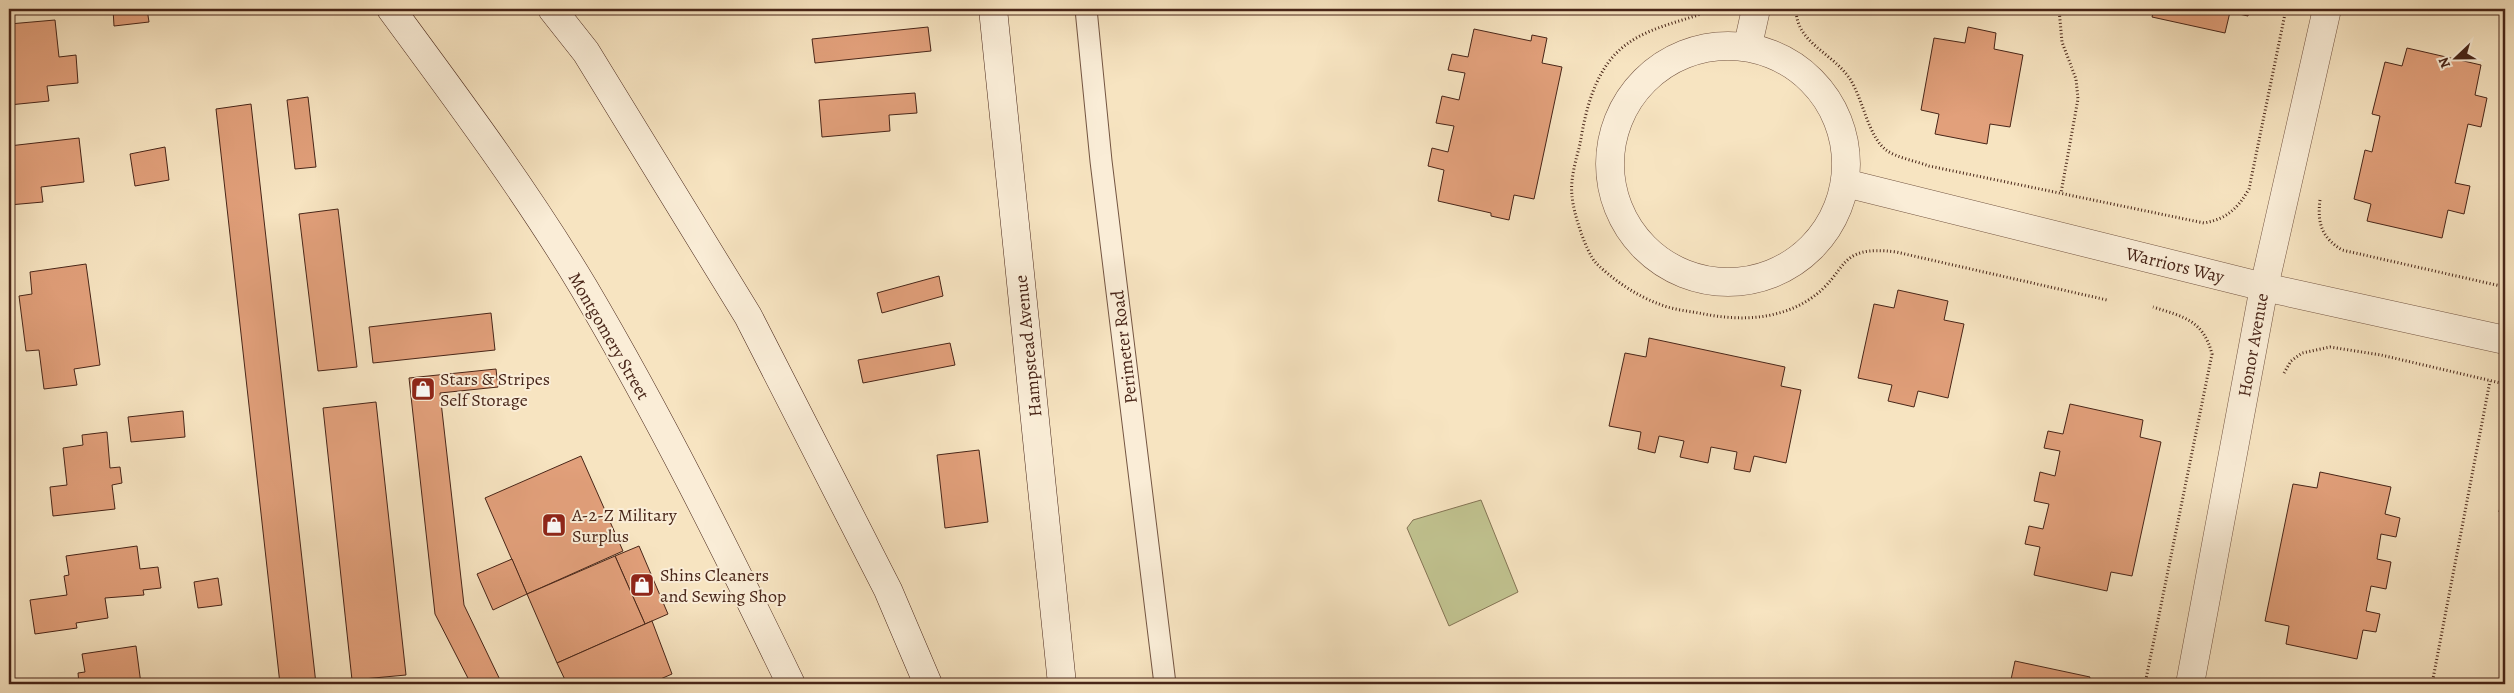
<svg xmlns="http://www.w3.org/2000/svg" width="2514" height="693" font-family="Alegreya,serif">
<style>
.green{fill:#c1c390;stroke:#847454}
.building{fill:#e2a07b;stroke:#482518}
.lines{fill:none;stroke-linecap:round;stroke-linejoin:round}
.lane-casing{stroke:#745542;stroke-width:23}
.street-casing{stroke:#745542;stroke-width:29}
.secondary-casing{stroke:#482518;stroke-width:29}
.path{stroke:#482518;stroke-width:3;stroke-dasharray:1 2.5;stroke-linecap:butt}
.lane{stroke:#faedd7;stroke-width:21}
.street{stroke:#faedd7;stroke-width:28}
.secondary{stroke:#faedd7;stroke-width:28}
.labels{text-anchor:middle;stroke-width:4;stroke-linejoin:round;paint-order:stroke}
.street-label{font-size:18px;fill:#482518;stroke:#faedd7}
.poi-label{font-size:18px;fill:#482518;stroke:#faedd7;text-anchor:start}
</style>
<rect width="100%" height="100%" fill="#f7e4c1"/>
<filter id="stains"><feTurbulence type="fractalNoise" baseFrequency=".004" numOctaves="4"/><feColorMatrix values="0 0 0 0 .2 0 0 0 0 .09 0 0 0 0 .02 0 0 0 .5 -.17"/></filter>
<radialGradient id="worn" r=".72"><stop offset=".6" stop-color="#630" stop-opacity="0"/><stop offset="1" stop-color="#630" stop-opacity=".3"/></radialGradient>
<path class="green" d="M1481,500L1518,592L1449,626L1407,528L1413,520Z"/>
<g class="building">
<path d="M113,9H147L149,22L114,26Z"/>
<path d="M2154,9H2249L2248,16L2230,12L2225,33L2152,17Z"/>
<path d="M55,20L59,57L76,55L78,83L47,86L49,101L9,105V24Z"/>
<path d="M928,27L931,51L815,63L812,39Z"/>
<path d="M1968,27L1996,33L1994,49L2023,55L2010,127L1990,124L1987,144L1935,134L1939,114L1921,110L1934,38L1965,43Z"/>
<path d="M1474,29L1531,41L1532,35L1547,38L1542,63L1562,67L1534,199L1514,195L1509,220L1491,216V213L1438,201L1444,170L1428,166L1432,148L1448,152L1454,126L1436,123L1442,96L1459,100L1465,73L1448,70L1452,54L1468,57Z"/>
<path d="M2407,48L2481,65L2475,95L2487,98L2481,127L2468,124L2455,183L2470,186L2464,214L2448,210L2442,238L2367,221L2371,204L2354,199L2365,150L2372,152L2380,116L2372,114L2385,62L2402,66Z"/>
<path d="M915,93L917,113L889,115L890,131L822,137L819,100Z"/>
<path d="M308,97L316,167L295,169L287,100Z"/>
<path d="M251,104L316,684H280L216,109Z"/>
<path d="M79,138L84,182L41,187L43,202L9,205V169H12L9,146Z"/>
<path d="M165,147L169,180L135,186L130,154Z"/>
<path d="M338,209L357,367L318,371L299,214Z"/>
<path d="M86,264L100,365L74,369L77,385L44,389L39,350L26,351L19,296L32,294L30,272Z"/>
<path d="M939,276L943,296L882,313L877,293Z"/>
<path d="M1898,290L1948,301L1944,320L1964,324L1948,398L1918,391L1914,407L1888,401L1892,385L1858,378L1874,304L1894,308Z"/>
<path d="M491,313L495,350L373,363L369,327Z"/>
<path d="M1649,338L1785,367L1781,386L1801,390L1786,463L1754,456L1750,472L1734,469L1737,452L1711,447L1708,463L1680,457L1684,441L1659,436L1655,453L1638,449L1641,432L1609,426L1625,353L1646,357Z"/>
<path d="M950,343L955,365L863,383L858,360Z"/>
<path d="M496,369L498,387L440,393L464,605L502,684H471L435,614L409,378Z"/>
<path d="M376,402L406,675L352,680L323,408Z"/>
<path d="M2070,404L2143,420L2140,437L2161,442L2132,576L2111,572L2107,591L2034,575L2040,547L2025,544L2029,526L2043,529L2049,504L2034,501L2040,472L2055,476L2060,451L2044,448L2048,431L2063,434Z"/>
<path d="M183,411L185,437L131,442L128,417Z"/>
<path d="M107,432L110,468L120,467L122,483L112,485L115,509L53,516L50,487L67,485L63,448L83,445L82,435Z"/>
<path d="M979,450L988,522L945,528L937,455Z"/>
<path d="M581,456L623,551L527,594L485,498Z"/>
<path d="M2320,472L2391,487L2385,514L2400,518L2396,537L2381,534L2377,559L2391,562L2386,589L2371,586L2366,611L2380,614L2376,632L2363,630L2357,659L2286,644L2289,626L2265,621L2293,484L2317,488Z"/>
<path d="M2505,479V513L2499,512Z"/>
<path d="M137,546L140,569L158,567L161,588L143,590L144,595L105,598L108,618L76,623L77,628L35,634L30,600L67,595L64,576L69,575L66,556Z"/>
<path d="M639,546L668,614L645,624L615,556Z"/>
<path d="M615,556L645,624L557,663L527,594Z"/>
<path d="M512,559L527,594L493,610L477,574Z"/>
<path d="M218,578L222,605L198,608L194,582Z"/>
<path d="M652,621L672,674L649,684H567L557,663Z"/>
<path d="M136,646L141,684H79L78,673L85,672L82,654Z"/>
<path d="M2015,661L2090,677L2088,684H2010Z"/>
</g>
<g class="lines">
<defs>
<path id="lane" d="M1086,9L1101,161L1165,684"/>
<g id="street">
<path d="M1748,45L1756,9"/>
<circle cx="1728" cy="164" r="118"/>
<path d="M1845,183L2264,287L2505,340"/>
<path d="M2190,684L2264,287L2327,9"/>
</g>
<g id="secondary">
<path d="M391,9C458,100 526,191 584,288C660,417 726,550 791,684"/>
<path d="M552,9L586,52L748,316L888,590L928,684"/>
<path d="M993,9L1062,684"/>
</g>
</defs>
<use href="#lane" class="lane-casing"/>
<use href="#street" class="street-casing"/>
<use href="#secondary" class="secondary-casing"/>
<g class="path">
<path d="M1708,9L1701,14C1669,25 1634,31 1611,59C1592,83 1585,114 1580,144C1576,160 1570,179 1572,196C1573,212 1586,252 1596,263C1613,280 1637,296 1659,304C1673,310 1689,311 1704,314C1740,321 1778,320 1810,299C1849,273 1835,244 1896,252L2107,300"/>
<path d="M1796,9C1796,43 1833,53 1850,79C1863,99 1868,136 1886,150C1897,158 1916,161 1929,166L2204,223C2227,219 2238,208 2249,189L2286,9"/>
<path d="M2059,9L2062,42L2076,79L2078,99L2061,193"/>
<path d="M2320,200C2317,223 2322,238 2342,250L2505,287"/>
<path d="M2284,373L2291,361L2302,353L2330,347L2381,355L2505,384"/>
<path d="M2145,684L2212,354C2203,320 2184,317 2153,307"/>
<path d="M2432,684L2490,381"/>
</g>
<use href="#lane" class="lane"/>
<use href="#street" class="street"/>
<use href="#secondary" class="secondary"/>
</g>
<defs>
<symbol id="shop-square" viewBox="-11 -11 22 22"><rect x="-9" y="-9" width="18" height="18" rx="4" fill="#8f2418" stroke="#faedd7"/><path d="M-5-2.5h2.3a2.7 3.5 0 0 1 5.4 0H5L5.5 6h-11ZM-1.5-2.5h3a1.5 2.3 0 0 0-3 0Z" fill="#fff"/></symbol>
</defs>
<g fill-rule="evenodd">
<use href="#shop-square" x="409" y="375" width="28" height="28"/>
<use href="#shop-square" x="540" y="511" width="28" height="28"/>
<use href="#shop-square" x="628" y="571" width="28" height="28"/>
</g>
<g class="labels">
<g class="street-label">
<text transform="translate(2175 265) rotate(14)" y="6">Warriors Way</text>
<text transform="translate(609 336) rotate(60)" y="6">Montgomery Street</text>
<text transform="translate(2253 345) rotate(-80)" y="6">Honor Avenue</text>
<text transform="translate(1028 346) rotate(-96)" y="6">Hampstead Avenue</text>
<text transform="translate(1124 347) rotate(-97)" y="6">Perimeter Road</text>
</g>
<g class="poi-label">
<text x="440" y="385">Stars &amp; Stripes<tspan x="440" dy="21">Self Storage</tspan></text>
<text x="572" y="521">A-2-Z Military<tspan x="572" dy="21">Surplus</tspan></text>
<text x="660" y="581">Shins Cleaners<tspan x="660" dy="21">and Sewing Shop</tspan></text>
</g>
</g>
<rect width="2514" height="693" fill="none" stroke="#f7e4c1" stroke-width="30"/>
<rect x="10" y="10" width="2494" height="673" fill="none" stroke="#482518" stroke-width="2.5"/>
<rect x="15" y="15" width="2484" height="663" fill="none" stroke="#482518"/>
<g transform="translate(2456 58) rotate(248)" stroke="#faedd7" stroke-width="4" paint-order="stroke">
<path d="M0-4L9 19L0 12L-9 19Z" fill="#482518"/>
<text y="-8" font-size="14" font-weight="bold" text-anchor="middle" fill="#482518">N</text>
</g>
<rect width="100%" height="100%" filter="url(#stains)"/>
<rect width="100%" height="100%" fill="url(#worn)"/>
</svg>
